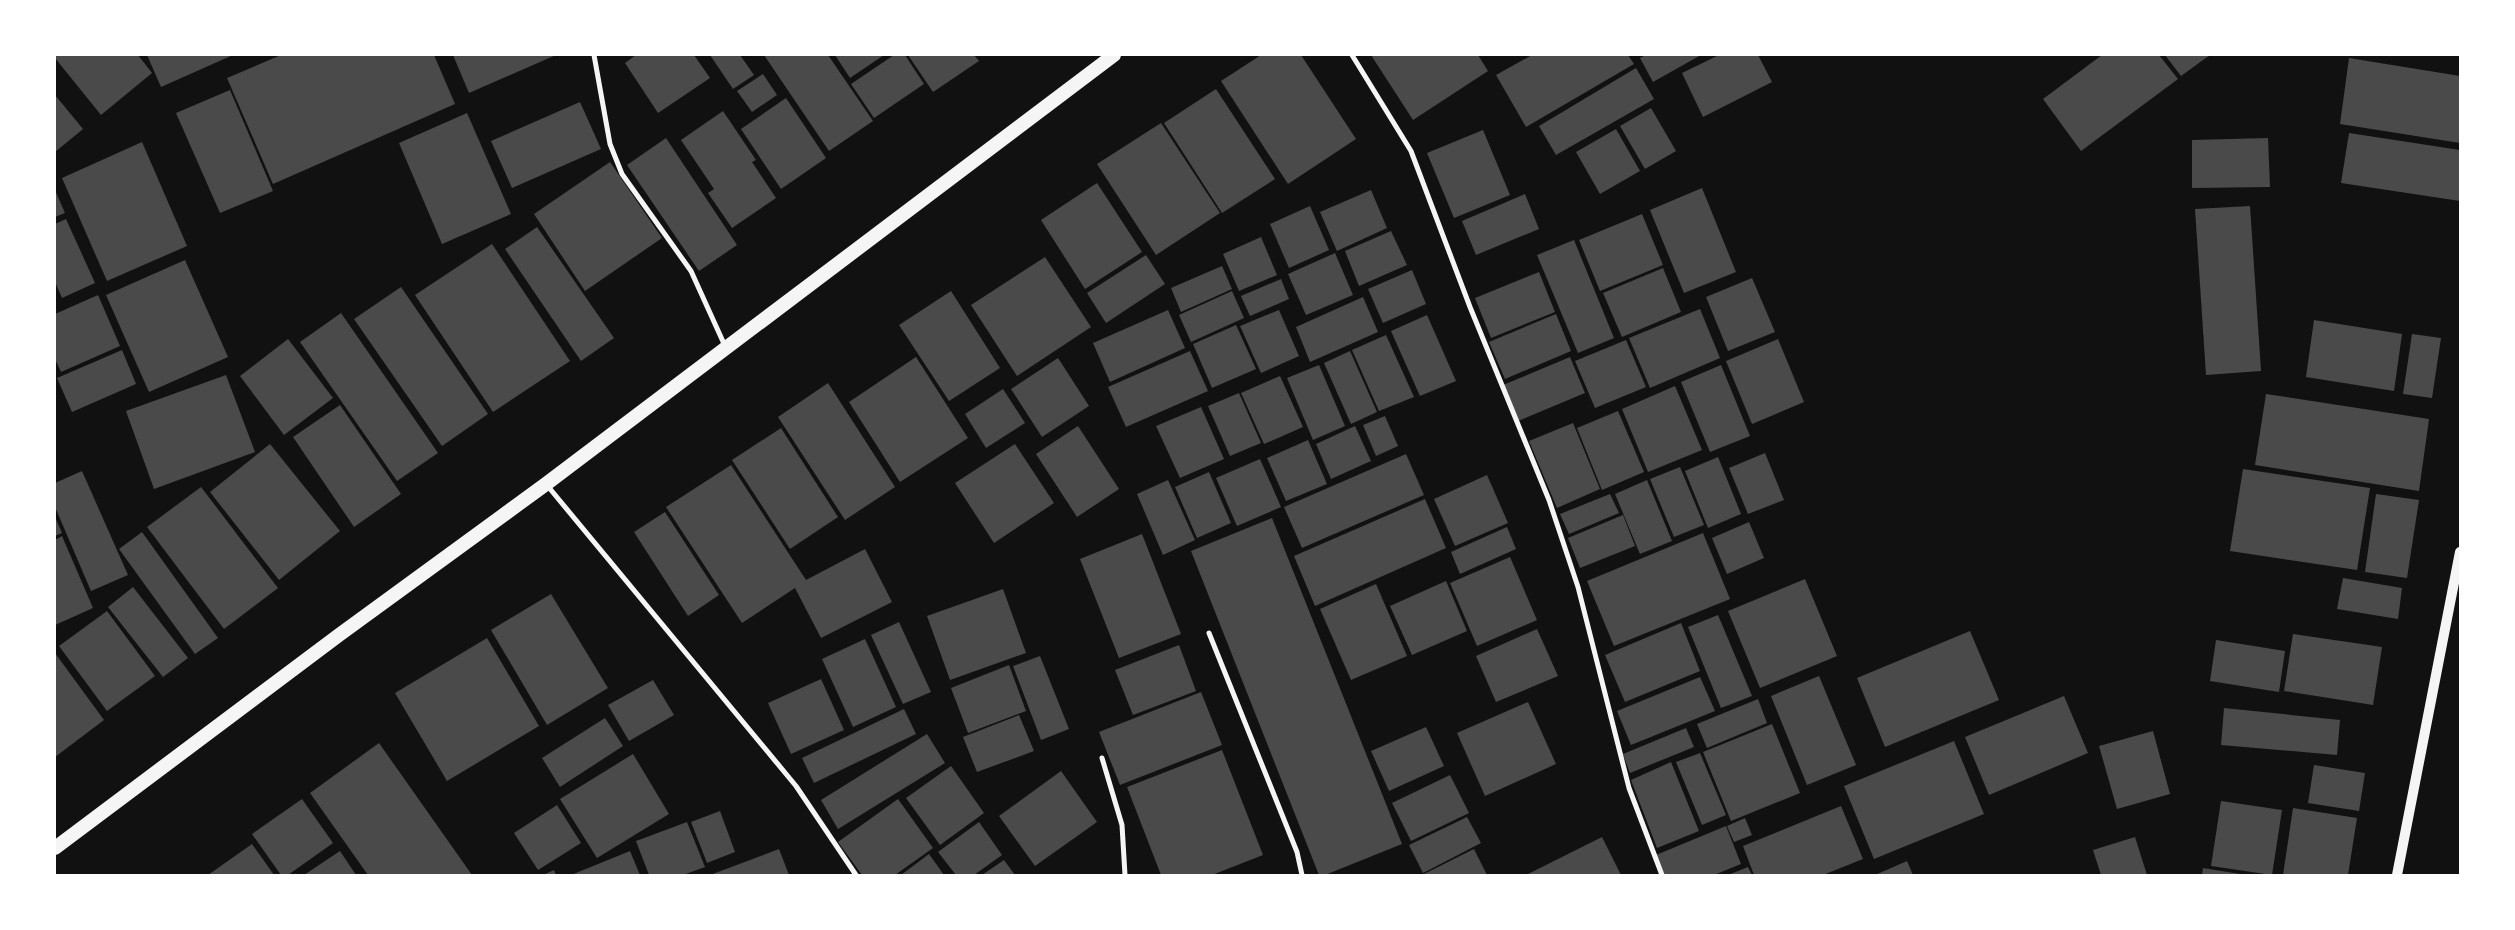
<svg xmlns="http://www.w3.org/2000/svg" width="2515" height="930" font-family="'Zilla Slab',serif">
<style>
.building{fill:#4a4a4a}
.lines{fill:none;stroke-linecap:round;stroke-linejoin:round}
.minor{stroke:#f5f5f5;stroke-width:5}
.secondary{stroke:#f5f5f5;stroke-width:10}
.trunk{stroke:#f5f5f5;stroke-width:14}
</style>
<rect width="100%" height="100%" fill="#111"/>
<g class="building">
<path d="M55,55H138L152,73L101,115L55,58Z"/>
<path d="M147,55H233L161,87Z"/>
<path d="M281,55H434L455,104L273,184L227,78Z"/>
<path d="M453,55H556L469,93Z"/>
<path d="M636,55H694L710,78L658,113L625,63Z"/>
<path d="M710,55H740L754,75L733,89Z"/>
<path d="M764,55H828L873,121L829,151Z"/>
<path d="M835,55H884L850,78Z"/>
<path d="M894,55H905L924,84L874,118L851,84Z"/>
<path d="M908,55H974L979,61L933,92Z"/>
<path d="M1261,55H1301L1356,139L1288,184L1221,81Z"/>
<path d="M1371,55H1478L1488,71L1413,120Z"/>
<path d="M1532,55H1628L1634,64L1526,127L1496,75Z"/>
<path d="M1646,55H1701L1653,82L1640,58Z"/>
<path d="M1719,55H1758L1772,82L1703,117L1682,73Z"/>
<path d="M2102,55H2159L2178,79L2081,151L2043,99Z"/>
<path d="M2165,55H2210L2181,76Z"/>
<path d="M2349,58L2460,76V143L2340,124Z"/>
<path d="M1636,68L1654,99L1556,155L1539,126Z"/>
<path d="M763,74L777,95L752,112L737,91Z"/>
<path d="M1216,89L1275,179L1222,213L1164,123Z"/>
<path d="M230,90L273,191L220,213L176,113Z"/>
<path d="M55,95L83,129L55,152Z"/>
<path d="M786,98L826,158L781,189L741,129Z"/>
<path d="M580,102L601,149L512,188L491,141Z"/>
<path d="M1651,108L1676,151L1645,169L1620,126Z"/>
<path d="M723,111L756,160L752,162L776,198L732,228L708,193L714,189L681,140Z"/>
<path d="M467,113L511,214L442,244L399,143Z"/>
<path d="M1161,123L1220,213L1156,255L1097,164Z"/>
<path d="M1616,129L1640,171L1600,194L1576,152Z"/>
<path d="M1483,130L1510,195L1454,218L1427,153Z"/>
<path d="M2349,133L2460,150V201L2341,183Z"/>
<path d="M666,138L737,245L699,271L627,165Z"/>
<path d="M2268,138L2270,187L2192,188V140Z"/>
<path d="M142,142L187,246L107,281L62,178Z"/>
<path d="M610,162L662,238L585,291L534,214Z"/>
<path d="M1097,183L1142,252L1085,289L1041,220Z"/>
<path d="M1702,188L1736,272L1684,293L1650,210Z"/>
<path d="M55,190L65,213L55,217Z"/>
<path d="M1371,190L1387,228L1337,251L1320,212Z"/>
<path d="M1525,194L1539,229L1476,255L1462,221Z"/>
<path d="M1310,206L1329,250L1289,268L1270,224Z"/>
<path d="M2250,206L2261,371L2206,375L2195,209Z"/>
<path d="M1642,214L1663,265L1600,291L1579,240Z"/>
<path d="M66,219L95,283L62,298L55,282V224Z"/>
<path d="M537,227L614,338L581,361L505,249Z"/>
<path d="M1391,231L1407,265L1359,286L1345,251Z"/>
<path d="M1261,237L1277,275L1239,291L1223,254Z"/>
<path d="M1574,240L1614,338L1578,353L1537,255Z"/>
<path d="M492,244L570,361L493,412L415,295Z"/>
<path d="M1335,253L1353,295L1306,315L1288,274Z"/>
<path d="M1146,255L1165,284L1106,323L1087,293Z"/>
<path d="M1045,257L1091,327L1017,376L971,305Z"/>
<path d="M185,260L228,357L149,392L106,295Z"/>
<path d="M1222,266L1232,289L1181,312L1171,288Z"/>
<path d="M1663,268L1681,312L1622,337L1603,293Z"/>
<path d="M1412,270L1426,304L1383,323L1368,289Z"/>
<path d="M1539,272L1555,312L1491,338L1475,298Z"/>
<path d="M1752,278L1775,332L1728,351L1706,297Z"/>
<path d="M1281,279L1289,299L1250,316L1241,296Z"/>
<path d="M401,287L488,414L442,446L354,319Z"/>
<path d="M951,291L1000,368L949,401L899,325Z"/>
<path d="M1232,291L1244,318L1191,342L1179,315Z"/>
<path d="M98,295L120,346L61,372L55,359V314Z"/>
<path d="M1363,297L1378,332L1310,362L1296,327Z"/>
<path d="M1700,309L1720,358L1650,388L1629,338Z"/>
<path d="M1168,310L1185,348L1110,382L1093,343Z"/>
<path d="M1279,310L1299,356L1261,373L1240,326Z"/>
<path d="M341,313L438,453L397,481L300,342Z"/>
<path d="M1556,314L1571,351L1505,379L1489,342Z"/>
<path d="M1427,315L1456,381L1420,396L1391,331Z"/>
<path d="M2314,320L2402,334L2394,391L2306,377Z"/>
<path d="M1236,325L1256,369L1212,388L1193,344Z"/>
<path d="M2412,334L2441,338L2432,398L2403,394Z"/>
<path d="M1386,335L1414,397L1379,411L1352,350Z"/>
<path d="M288,339L333,398L284,435L240,376Z"/>
<path d="M1778,339L1804,402L1752,424L1726,361Z"/>
<path d="M1626,340L1646,387L1595,408L1575,361Z"/>
<path d="M122,350L136,384L72,412L57,378Z"/>
<path d="M1190,351L1208,391L1126,427L1108,387Z"/>
<path d="M1350,351L1377,412L1351,424L1324,363Z"/>
<path d="M916,357L968,438L900,482L849,402Z"/>
<path d="M1570,357L1585,393L1518,421L1503,385Z"/>
<path d="M1058,358L1089,406L1042,437L1011,389Z"/>
<path d="M1319,365L1345,426L1313,440L1287,378Z"/>
<path d="M1721,365L1750,436L1710,452L1681,382Z"/>
<path d="M226,375L255,452L154,489L126,411Z"/>
<path d="M1280,376L1303,427L1264,444L1241,393Z"/>
<path d="M828,383L895,487L845,520L778,417Z"/>
<path d="M1675,386L1702,450L1648,472L1622,409Z"/>
<path d="M1003,389L1025,423L986,448L965,414Z"/>
<path d="M1239,393L1261,443L1230,456L1208,406Z"/>
<path d="M2266,394L2429,419L2419,491L2255,465Z"/>
<path d="M340,405L401,494L354,527L293,437Z"/>
<path d="M1201,407L1224,459L1180,478L1156,426Z"/>
<path d="M1618,411L1644,472L1602,490L1577,428Z"/>
<path d="M1385,416L1398,446L1376,456L1363,425Z"/>
<path d="M1573,423L1600,489L1557,508L1529,441Z"/>
<path d="M1078,426L1119,489L1077,517L1036,454Z"/>
<path d="M1355,426L1371,461L1331,479L1316,444Z"/>
<path d="M781,428L838,517L790,549L732,460Z"/>
<path d="M1308,440L1327,484L1286,501L1267,458Z"/>
<path d="M270,444L340,531L279,580L210,492Z"/>
<path d="M1015,444L1054,503L994,543L955,483Z"/>
<path d="M1765,453L1784,500L1748,514L1729,468Z"/>
<path d="M1406,454L1424,495L1302,548L1284,507Z"/>
<path d="M1718,457L1741,514L1708,528L1685,471Z"/>
<path d="M1260,459L1281,507L1237,526L1216,478Z"/>
<path d="M731,465L806,580L865,549L892,602L821,638L795,588L742,623L666,507Z"/>
<path d="M1680,467L1704,525L1674,537L1650,479Z"/>
<path d="M2243,469L2370,488L2357,570L2230,551Z"/>
<path d="M82,471L128,575L91,591L55,507V483Z"/>
<path d="M1209,472L1231,523L1197,538L1175,487Z"/>
<path d="M1487,475L1508,523L1455,546L1434,499Z"/>
<path d="M1168,480L1195,540L1163,555L1137,494Z"/>
<path d="M1647,480L1672,541L1640,554L1615,494Z"/>
<path d="M201,487L278,588L224,629L147,527Z"/>
<path d="M1610,494L1619,513L1569,534L1560,514Z"/>
<path d="M2376,494L2419,500L2407,578L2365,572Z"/>
<path d="M1425,499L1446,548L1315,606L1294,556Z"/>
<path d="M665,512L719,595L688,616L634,532Z"/>
<path d="M1623,515L1635,546L1580,568L1568,538Z"/>
<path d="M55,517L62,533L55,536Z"/>
<path d="M1272,518L1402,844L1325,875H1319L1191,551Z"/>
<path d="M1749,522L1764,558L1727,574L1712,538Z"/>
<path d="M1507,527L1516,549L1460,574L1451,552Z"/>
<path d="M142,532L218,638L195,654L119,549Z"/>
<path d="M1703,533L1730,599L1614,646L1587,581Z"/>
<path d="M1142,534L1181,634L1119,658L1080,559Z"/>
<path d="M62,536L93,608L55,625V540Z"/>
<path d="M1510,557L1537,620L1477,646L1450,583Z"/>
<path d="M2343,578L2402,588L2398,619L2337,609Z"/>
<path d="M1805,579L1837,656L1760,688L1728,611Z"/>
<path d="M1446,581L1467,631L1412,655L1390,606Z"/>
<path d="M1376,584L1407,656L1351,680L1320,609Z"/>
<path d="M133,587L188,658L163,677L108,607Z"/>
<path d="M1003,589L1026,653L950,680L927,616Z"/>
<path d="M551,594L608,688L547,725L491,630Z"/>
<path d="M107,611L155,676L107,711L59,646Z"/>
<path d="M1718,615L1752,696L1721,708L1688,627Z"/>
<path d="M899,622L931,692L903,704L871,635Z"/>
<path d="M1681,623L1700,671L1625,702L1605,655Z"/>
<path d="M1537,629L1558,676L1496,702L1476,656Z"/>
<path d="M1970,631L1999,700L1885,747L1857,678Z"/>
<path d="M2293,634L2382,647L2373,705L2284,691Z"/>
<path d="M487,638L539,726L447,781L395,693Z"/>
<path d="M865,639L896,707L853,727L822,659Z"/>
<path d="M2216,640L2285,651L2279,692L2210,681Z"/>
<path d="M1179,645L1196,691L1133,715L1115,670Z"/>
<path d="M55,653L104,720L55,757Z"/>
<path d="M1040,656L1069,729L1041,740L1013,666Z"/>
<path d="M1009,665L1026,711L968,733L951,688Z"/>
<path d="M1819,676L1856,765L1807,785L1771,696Z"/>
<path d="M1700,677L1715,711L1631,745L1617,711Z"/>
<path d="M821,679L844,730L791,754L768,703Z"/>
<path d="M653,680L674,715L629,741L608,705Z"/>
<path d="M1201,692L1222,745L1120,785L1099,732Z"/>
<path d="M2064,696L2088,753L1989,795L1965,737Z"/>
<path d="M1758,699L1767,723L1707,748L1697,724Z"/>
<path d="M1528,702L1556,764L1485,796L1457,733Z"/>
<path d="M2224,708L2340,720L2337,755L2221,745Z"/>
<path d="M904,709L916,734L814,783L802,758Z"/>
<path d="M1019,715L1034,751L977,772L963,737Z"/>
<path d="M605,718L623,746L560,787L542,758Z"/>
<path d="M1772,724L1800,793L1731,821L1703,752Z"/>
<path d="M1426,727L1444,766L1389,791L1371,751Z"/>
<path d="M1686,728L1694,747L1630,773L1623,754Z"/>
<path d="M2153,731L2170,794L2117,809L2099,746Z"/>
<path d="M927,734L945,763L838,829L821,800Z"/>
<path d="M1954,741L1984,814L1874,859L1844,786Z"/>
<path d="M379,743L472,875H368L310,793Z"/>
<path d="M1222,750L1263,855L1212,875H1161L1127,787Z"/>
<path d="M1700,753L1726,815L1702,825L1676,762Z"/>
<path d="M633,754L669,814L597,858L560,799Z"/>
<path d="M1671,762L1699,831L1657,848L1631,780Z"/>
<path d="M2314,765L2365,773L2359,811L2308,803Z"/>
<path d="M951,766L984,813L940,845L906,798Z"/>
<path d="M1061,771L1097,822L1035,866L999,816Z"/>
<path d="M1450,775L1469,813L1411,841L1392,803Z"/>
<path d="M302,799L333,843L288,875H281L252,834Z"/>
<path d="M898,799L933,848L895,875H862L838,842Z"/>
<path d="M2221,801L2282,810L2272,875L2211,866Z"/>
<path d="M557,805L581,843L538,870L514,833Z"/>
<path d="M1841,806L1863,859L1823,875H1754L1743,846Z"/>
<path d="M2293,808L2357,818L2348,875H2283Z"/>
<path d="M720,811L735,852L707,863L691,822Z"/>
<path d="M1467,817L1481,843L1423,873L1409,845Z"/>
<path d="M1745,818L1752,835L1734,842L1727,826Z"/>
<path d="M687,822L705,867L683,875H649L636,841Z"/>
<path d="M979,822L1002,855L974,875H956L938,852Z"/>
<path d="M1726,826L1741,864L1714,875H1664L1656,855Z"/>
<path d="M1602,837L1621,875H1526Z"/>
<path d="M2135,837L2147,875H2101L2093,850Z"/>
<path d="M252,844L274,875H208Z"/>
<path d="M779,849L789,875H710Z"/>
<path d="M1474,849L1487,875H1422Z"/>
<path d="M340,851L356,875H304Z"/>
<path d="M630,851L640,875H571Z"/>
<path d="M929,854L944,875H901Z"/>
<path d="M1004,860L1015,875H982Z"/>
<path d="M1907,861L1913,875H1875Z"/>
<path d="M1748,867L1752,875H1728Z"/>
<path d="M2203,868L2240,874V875H2202Z"/>
<path d="M554,870L556,875H543Z"/>
</g>
<g class="lines">
<g class="minor">
<path d="M594,55L610,144L622,174L691,271L725,346"/>
<path d="M1352,55L1411,151L1470,307L1549,500L1578,587L1629,788L1662,875"/>
<path d="M546,484L796,786L856,875"/>
<path d="M1209,633L1297,852L1302,875"/>
<path d="M1102,758L1122,825L1125,875"/>
</g>
<path class="secondary" d="M2397,875L2460,552"/>
<path class="trunk" d="M55,848L339,635L546,484L1114,55"/>
</g>
<rect width="2515" height="930" fill="none" stroke="#ffffff" stroke-width="112"/>
</svg>
